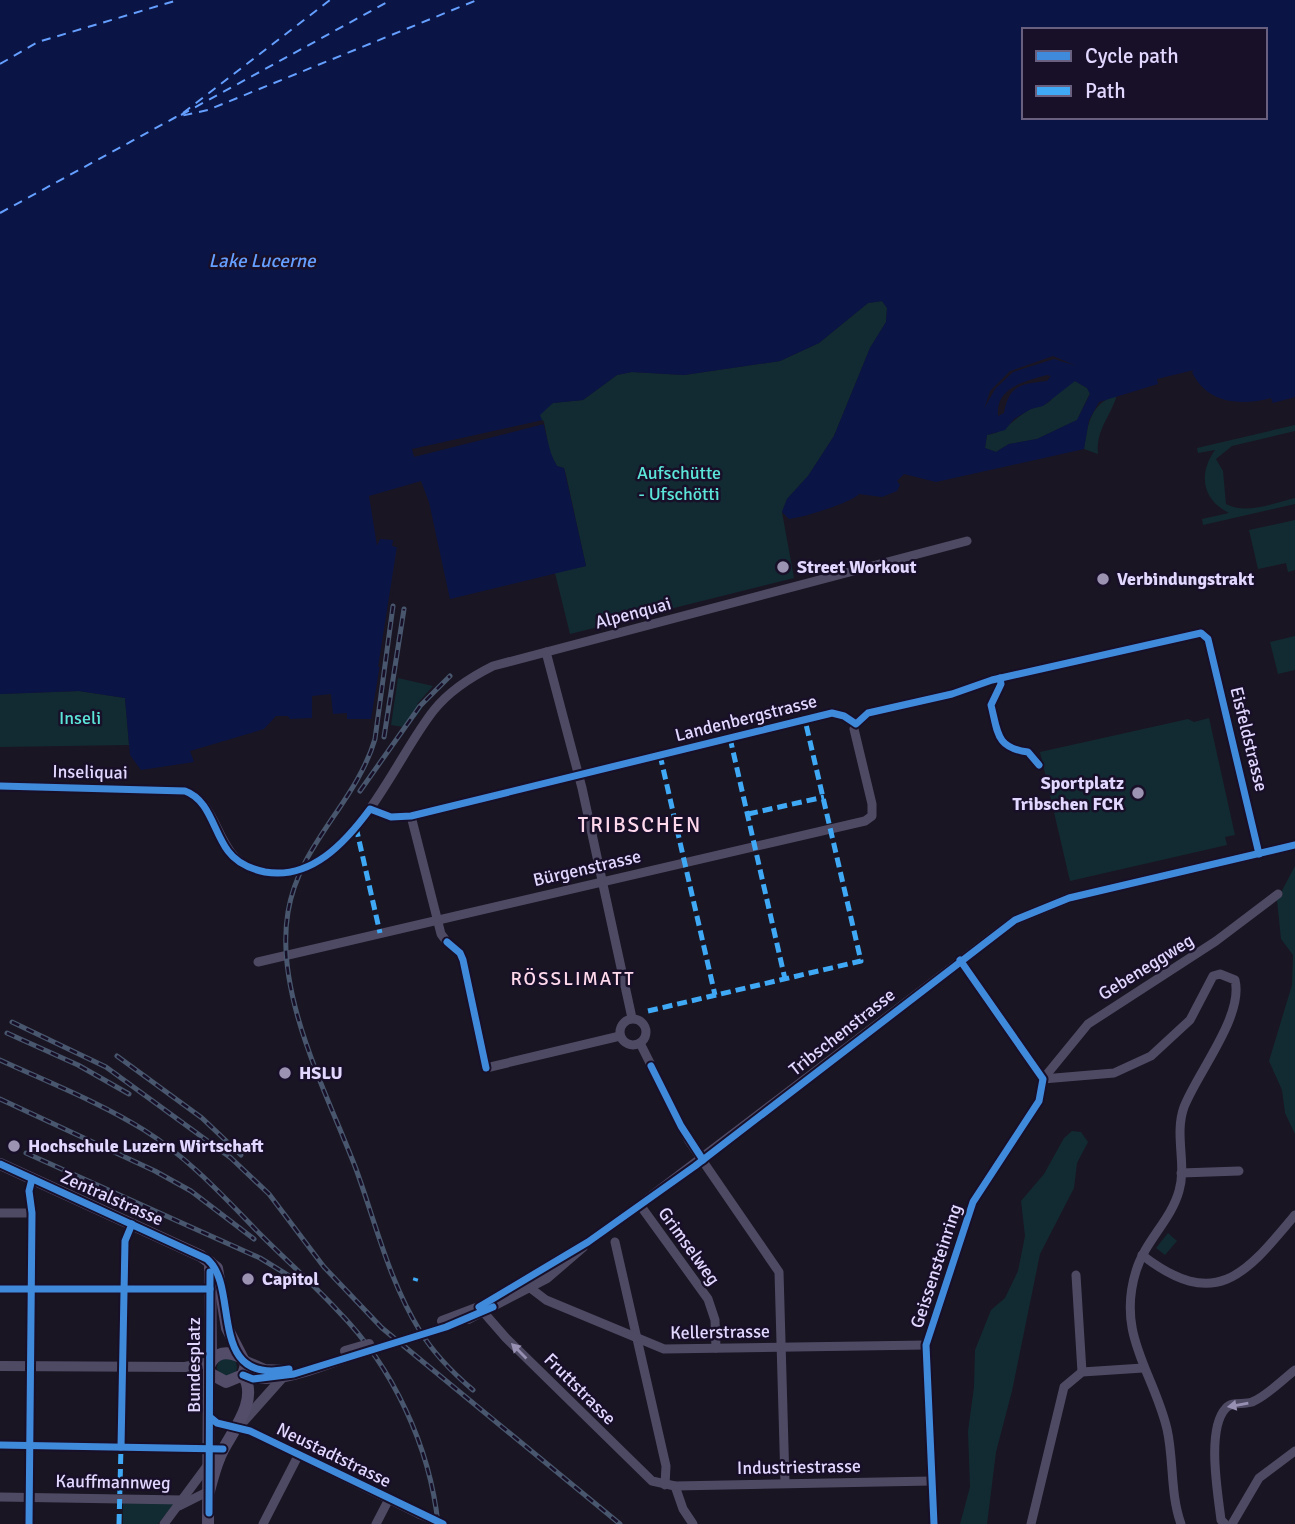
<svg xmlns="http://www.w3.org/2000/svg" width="1295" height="1524" font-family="Signika,sans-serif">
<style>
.green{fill:#122b32}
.water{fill:#0a1546;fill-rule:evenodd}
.pier{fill:#1a1523}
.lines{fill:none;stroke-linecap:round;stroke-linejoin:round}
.ferry{stroke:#659fff;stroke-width:2;stroke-dasharray:9 7;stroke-linecap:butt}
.minor{stroke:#4f4a64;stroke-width:9}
.tertiary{stroke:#4f4a64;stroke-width:10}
.secondary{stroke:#544d6a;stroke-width:12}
.rail-casing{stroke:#48576e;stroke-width:5}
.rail{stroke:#180f29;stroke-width:2.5;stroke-dasharray:8;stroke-linecap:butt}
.minor-bridge{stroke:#4f4a64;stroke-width:9}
.tertiary-bridge{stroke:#4f4a64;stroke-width:10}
.quiet{stroke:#3fa9f5;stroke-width:5;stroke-dasharray:10 5;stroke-linecap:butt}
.cycleway-casing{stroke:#180f29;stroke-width:11}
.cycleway{stroke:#408adc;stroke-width:7}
.oneway{fill:#9890b2}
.poi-dot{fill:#9c93b2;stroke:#180f29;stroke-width:2.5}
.labels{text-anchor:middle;stroke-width:5;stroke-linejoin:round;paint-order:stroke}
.park-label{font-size:18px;fill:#5ce6da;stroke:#180f29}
.poi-label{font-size:18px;font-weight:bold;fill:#e2d7ff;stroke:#180f29;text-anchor:start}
.street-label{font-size:18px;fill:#e2d7ff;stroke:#180f29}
.water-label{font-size:19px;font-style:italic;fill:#659fff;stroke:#180f29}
.neighbourhood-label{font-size:19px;letter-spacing:2px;fill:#ffd9eb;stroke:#180f29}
.quarter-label{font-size:21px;letter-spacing:2px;fill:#ffd9eb;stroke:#180f29}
</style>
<rect width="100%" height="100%" fill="#1a1523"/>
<g class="green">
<path d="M882,301L887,308L886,322L870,348L834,436L808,476L787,499L782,512L794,578L570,634L555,573L586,566L566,475L564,468L557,466L550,454L544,422L539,418L541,411L553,403L583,400L617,375L632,372L684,375L780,361L819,343L868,303Z"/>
<path d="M1075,381L1087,388L1090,393L1077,420L1037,439L1009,444L996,452L985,448L987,435C1005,433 1013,419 1029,410C1035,406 1043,407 1049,402C1057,394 1064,385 1075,381Z"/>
<path d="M1117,395C1110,418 1096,429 1098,454L1084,449C1088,423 1090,404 1117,395Z"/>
<path d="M1295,425V431L1232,446L1216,459L1223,471L1226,504C1246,515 1274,503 1295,498V504L1203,525L1202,519L1229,513C1202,500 1198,474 1215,450L1198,453L1197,448Z"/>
<path d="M1295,520V570L1288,572L1286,563L1258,569L1249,530Z"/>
<path d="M1295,636V670L1278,674L1270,642Z"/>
<path d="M398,678L433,686L417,704L422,708L415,718L411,715L403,727L391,725Z"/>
<path d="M79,691L125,698L129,745L0,747V694Z"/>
<path d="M1209,718L1235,835L1225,837L1227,845L1070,881L1040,752L1188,719L1194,722Z"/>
<path d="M1295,866V1134L1285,1113L1282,1090L1269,1061L1292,985L1293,955L1281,939L1277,900Z"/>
<path d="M1072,1131L1081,1132L1088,1142L1077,1163L1074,1188L1040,1254L1012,1391L996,1452L987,1524H960L970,1487L968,1431L974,1387L975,1350L991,1310L1005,1298L1018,1271L1025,1236L1021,1201L1044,1174L1064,1138Z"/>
<path d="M1168,1233L1177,1241L1165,1255L1156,1248Z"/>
<circle cx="227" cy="1367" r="10"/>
<path d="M123,1501H176L158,1524H123Z"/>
</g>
<path class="water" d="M0,0H1295V397L1273,403L1271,398C1241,406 1207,404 1192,372L1194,370L1157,379L1158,384L1099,402L1089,420L1084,449L936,482L904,474L897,481L900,485L897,491L882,497L859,494C853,502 802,518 789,519L782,512L787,499L808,476L834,436L870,348L886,322L887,308L882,301L868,303L819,343L780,361L684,375L632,372L617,375L583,400L553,403L540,415C547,429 547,450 557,466L564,468L586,566L450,599L429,502L421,481L369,496L377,546L380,539L393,540L392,546L399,548L371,719H347V713L333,714L331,694L312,696V718L290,719L288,716H276L264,729L190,751L194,762L141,770L130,755L125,698L79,691L0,694ZM1024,30H1265V117H1024ZM1047,375L1051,376L1047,381C1022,384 1009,384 1004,413L998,416C995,387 1026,381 1047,375ZM1075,381L1087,388L1090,394L1077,420L1037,439L1009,444L996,452L985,448L987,435L1005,430L1014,419L1031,409L1043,406Z"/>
<g class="pier">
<path d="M1053,356L1077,366L1054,359L1013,372L995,389L984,409L990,391L1010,371Z"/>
<path d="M543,420L544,424L414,457L412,449Z"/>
<path d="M397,546L400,547L381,667H378Z"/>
</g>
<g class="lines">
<g class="ferry">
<path d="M0,64L38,42L178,0"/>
<path d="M183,113L330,0"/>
<path d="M181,115L391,0"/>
<path d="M0,213L176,117L208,110L477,0"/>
</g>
<g class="minor">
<path d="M546,652L582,788L632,1018"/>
<path d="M0,786L185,791C220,803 215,855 252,868C342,901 391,763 434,710C450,690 471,677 493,666L967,541"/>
<path d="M370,809L391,817L411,816L832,713L844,716L856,724L868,713L952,694L992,680L1201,633L1208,639L1259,854"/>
<path d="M411,816L441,934L447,942"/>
<path d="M960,960L1043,1079"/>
<path d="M258,962L865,821L872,816V804L854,729L856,724"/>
<circle cx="633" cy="1032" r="13"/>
<path d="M640,1043L689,1141L779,1272L785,1482"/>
<path d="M486,1068L620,1036"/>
<path d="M1043,1079L1114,1073L1151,1056L1190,1020L1213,976L1220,974L1235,980C1244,1016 1197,1073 1184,1107C1174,1135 1187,1164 1179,1191C1171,1220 1145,1241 1136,1271C1116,1335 1153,1371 1167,1429C1174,1460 1170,1494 1181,1524"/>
<path d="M1043,1079L1088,1024L1216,941L1278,894"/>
<path d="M1181,1173L1239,1171"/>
<path d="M640,1205L708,1299L715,1320L716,1348"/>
<path d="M0,1213H32"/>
<path d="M615,1242L666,1466L665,1485"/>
<path d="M1142,1255C1216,1312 1245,1275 1295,1215"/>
<path d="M1076,1275L1082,1372"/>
<path d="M529,1287L546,1300L664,1349L926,1345"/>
<path d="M0,1289H210"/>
<path d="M479,1307L506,1338L652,1481L675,1486L932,1481"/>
<path d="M211,1418L217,1423L250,1431L419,1514"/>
<path d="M0,1445L212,1449"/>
<path d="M121,1447L125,1241L132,1224"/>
<path d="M675,1486L683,1509L693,1524"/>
<path d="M0,1497L183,1500"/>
<path d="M179,1506L209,1491"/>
<path d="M29,1524L32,1213L29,1191L32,1179"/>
<path d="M164,1524L207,1466"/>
<path d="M263,1524L299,1454"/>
<path d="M376,1524L389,1499"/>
<path d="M934,1524L926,1345L973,1202L1039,1101L1043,1079"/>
<path d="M1031,1524L1064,1387L1082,1372L1143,1368"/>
<path d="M1225,1524L1221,1520C1218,1494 1206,1429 1226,1408C1232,1401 1243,1405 1252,1402C1267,1396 1282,1380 1295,1370"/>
<path d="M1232,1524L1259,1478L1295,1451"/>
</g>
<g class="tertiary">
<path d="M468,1319L547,1278L583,1247"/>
<path d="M442,1321L479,1307L588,1242L640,1205L1015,920L1069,898L1295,845"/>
<path d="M244,1360L265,1369L285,1370"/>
<path d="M0,1366L185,1367L210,1362"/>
<path d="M243,1375C274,1388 318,1367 349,1357"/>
<path d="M241,1424L283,1377"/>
</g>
<g class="secondary">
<path d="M0,1164L201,1256L217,1268L227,1328L246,1365L243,1375C259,1399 234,1429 223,1450C216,1463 213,1477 209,1491"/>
<path d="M210,1262L211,1361"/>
<path d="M211,1374L226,1382L243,1375"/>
<path d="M208,1524L209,1366C215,1351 228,1351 240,1357"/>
</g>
<defs>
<g id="rail">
<path d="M393,606L375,739C356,803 299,844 288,912C274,994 327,1093 356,1169C376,1224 389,1281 420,1331C434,1354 453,1373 473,1390"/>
<path d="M384,737L404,609"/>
<path d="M360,791L420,706L450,676"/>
<path d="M12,1022L106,1067L231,1158L269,1194L324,1267L382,1328L620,1524"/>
<path d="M7,1033L78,1065L129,1094"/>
<path d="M117,1056L202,1118L241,1155"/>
<path d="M0,1060C48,1082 99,1102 144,1130C189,1158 225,1198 262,1236C287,1261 314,1285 338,1311C393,1367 430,1447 438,1524"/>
<path d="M0,1099L155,1171L191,1191L254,1239"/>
<path d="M26,1153L260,1258L296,1280"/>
</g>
</defs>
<use href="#rail" class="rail-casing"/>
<use href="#rail" class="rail"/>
<path class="minor-bridge" d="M419,1514L443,1524"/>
<g class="tertiary-bridge">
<path d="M345,1351L369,1344"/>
<path d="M349,1357L446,1327"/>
</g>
<g class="quiet">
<path d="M730,738L785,979"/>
<path d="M660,755L715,995"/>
<path d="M748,814L824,797"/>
<path d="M356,827L380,933"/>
<path d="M648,1011L861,961L805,720"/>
<path d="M415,1281L416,1278"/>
<path d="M119,1524L121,1447"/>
</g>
<defs>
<g id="cycleway">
<path d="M1000,678L1001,684L991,705C998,733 996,748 1028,752L1039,765"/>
<path d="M0,786L185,791C210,800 213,831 228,851C236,862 251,869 265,872C311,880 345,843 370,809L391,817L411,816L832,713L844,716L856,724L868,713L952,694L992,680L1201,633L1208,639L1259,854"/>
<path d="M447,942L460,953L463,960L486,1068"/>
<path d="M651,1066L681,1126L703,1160"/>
<path d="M0,1164L207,1259C241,1287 205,1386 289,1369"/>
<path d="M0,1289H210"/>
<path d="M479,1307L588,1242L695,1166L1015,920L1069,898L1295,845"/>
<path d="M243,1375L253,1379L294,1374L446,1327L493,1307"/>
<path d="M211,1418L217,1423L250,1431L443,1524"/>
<path d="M0,1445L223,1449"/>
<path d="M121,1447L125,1241L132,1224"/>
<path d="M209,1513L210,1272"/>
<path d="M29,1524L32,1213L29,1191L32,1179"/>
<path d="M934,1524L926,1345L973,1202L1039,1101L1043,1079L960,960"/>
</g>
</defs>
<use href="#cycleway" class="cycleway-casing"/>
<use href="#cycleway" class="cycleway"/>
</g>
<defs><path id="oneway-solid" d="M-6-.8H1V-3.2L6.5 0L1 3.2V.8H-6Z" transform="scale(1.75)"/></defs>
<g class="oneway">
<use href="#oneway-solid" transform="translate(519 1351) rotate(-135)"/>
<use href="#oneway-solid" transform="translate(1238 1405) rotate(170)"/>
</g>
<g class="poi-dot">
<circle cx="783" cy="567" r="7"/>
<circle cx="1103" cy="579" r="7"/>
<circle cx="1138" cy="793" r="7"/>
<circle cx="285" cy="1073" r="7"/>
<circle cx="14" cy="1146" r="7"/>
<circle cx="248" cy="1279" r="7"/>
</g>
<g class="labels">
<g class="park-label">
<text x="679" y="479">Aufschütte<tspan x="679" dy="21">- Ufschötti</tspan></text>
<text x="80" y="724">Inseli</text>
</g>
<g class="poi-label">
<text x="797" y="573">Street Workout</text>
<text x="1117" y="585">Verbindungstrakt</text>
<text x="1124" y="789" text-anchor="end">Sportplatz<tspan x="1124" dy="21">Tribschen FCK</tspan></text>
<text x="299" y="1079">HSLU</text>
<text x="28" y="1152">Hochschule Luzern Wirtschaft</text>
<text x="262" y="1285">Capitol</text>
</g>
<g class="street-label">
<text transform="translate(633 613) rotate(-15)" y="6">Alpenquai</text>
<text transform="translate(746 718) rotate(-14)" y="6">Landenbergstrasse</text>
<text transform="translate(1249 739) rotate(76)" y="6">Eisfeldstrasse</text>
<text transform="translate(90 772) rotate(1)" y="6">Inseliquai</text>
<text transform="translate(587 868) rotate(-13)" y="6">Bürgenstrasse</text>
<text transform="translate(1146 967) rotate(-32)" y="6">Gebeneggweg</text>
<text transform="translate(842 1032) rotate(-38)" y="6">Tribschenstrasse</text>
<text transform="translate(112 1198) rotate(24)" y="6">Zentralstrasse</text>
<text transform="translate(689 1246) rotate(54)" y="6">Grimselweg</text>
<text transform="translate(936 1266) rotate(-72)" y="6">Geissensteinring</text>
<text transform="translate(720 1332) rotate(-1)" y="6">Kellerstrasse</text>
<text transform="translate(194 1365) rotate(-90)" y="6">Bundesplatz</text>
<text transform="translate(580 1389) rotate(45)" y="6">Fruttstrasse</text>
<text transform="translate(334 1455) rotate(26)" y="6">Neustadtstrasse</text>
<text transform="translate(799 1467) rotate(-1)" y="6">Industriestrasse</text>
<text transform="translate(113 1482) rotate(1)" y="6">Kauffmannweg</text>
</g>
<g class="water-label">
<text x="262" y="267">Lake Lucerne</text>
</g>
<g class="neighbourhood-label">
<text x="573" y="985">RÖSSLIMATT</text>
</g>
<g class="quarter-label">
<text x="640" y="832">TRIBSCHEN</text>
</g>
</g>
<rect x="1022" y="28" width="245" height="91" fill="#180f29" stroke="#695f7f" stroke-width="2"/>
<rect x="1036" y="51" width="35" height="10" fill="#408adc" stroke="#695f7f" stroke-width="2"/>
<text x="1085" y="63" font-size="21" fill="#e2d7ff">Cycle path</text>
<rect x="1036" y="86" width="35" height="10" fill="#3fa9f5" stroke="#695f7f" stroke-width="2"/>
<text x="1085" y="98" font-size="21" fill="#e2d7ff">Path</text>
</svg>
